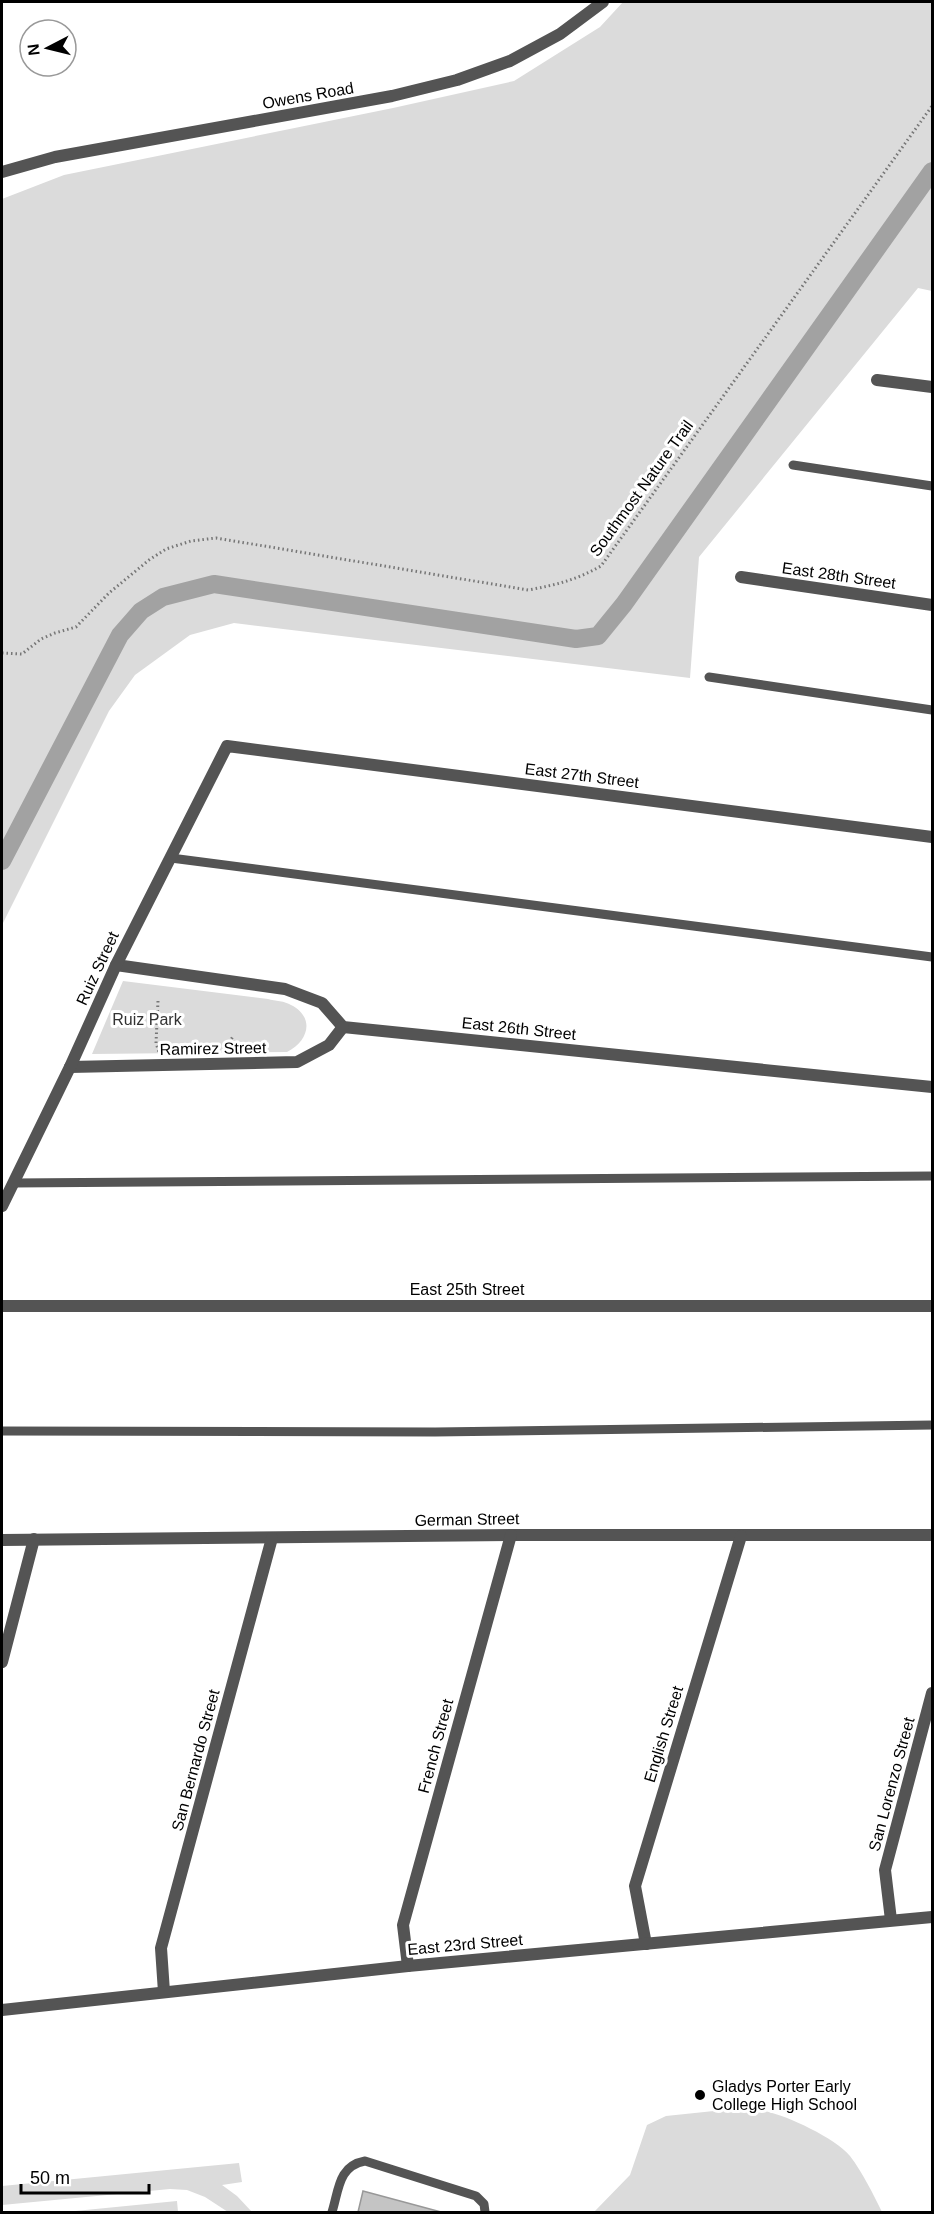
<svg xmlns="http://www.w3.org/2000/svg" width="934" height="2214" font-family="Helvetica,sans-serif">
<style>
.green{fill:#dbdbdb}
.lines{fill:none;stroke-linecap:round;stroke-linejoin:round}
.canal{stroke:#a2a2a2;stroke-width:18}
.building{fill:#c4c4c4;stroke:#989898;stroke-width:1.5}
.path{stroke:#767676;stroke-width:3;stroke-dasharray:1.5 3;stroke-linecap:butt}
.service{stroke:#545454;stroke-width:9}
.minor{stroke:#545454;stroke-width:12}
.tertiary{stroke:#545454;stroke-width:12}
.poi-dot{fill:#000;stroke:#fff;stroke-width:2}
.labels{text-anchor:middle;stroke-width:6;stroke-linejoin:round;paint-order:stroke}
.street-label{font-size:16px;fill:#000;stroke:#fff}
.park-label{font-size:16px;fill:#323232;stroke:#fff}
.poi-label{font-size:16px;fill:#000;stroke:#fff;text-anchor:start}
</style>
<rect width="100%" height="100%" fill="#fff"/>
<g class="green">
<path d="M623,2H932V291L918,288L699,557L690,678L234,623L190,635L135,675L109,711L2,925V199L64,175L393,108L514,81L600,27Z"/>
<path d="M123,981L268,999C275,1001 285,1001 291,1005C315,1017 309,1041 287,1052L92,1054Z"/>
<path d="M733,2109C743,2110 755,2109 765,2111C788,2116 835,2138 850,2156C863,2173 873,2194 882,2212H594L630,2175L647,2125L666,2116Z"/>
<path d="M239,2163L242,2182L222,2185L237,2196L252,2212H228L205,2197L187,2190L170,2189L2,2205V2186Z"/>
<path d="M177,2201L178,2212H65Z"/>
</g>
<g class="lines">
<path class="canal" d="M2,861L120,635L141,611L163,597L214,584L576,639L598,636L624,604L932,171"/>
</g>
<path class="building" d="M363,2191L441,2212H358Z"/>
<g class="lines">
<g class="path">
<path d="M2,653L22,654L41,639L55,633L76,627L109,593L149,560L166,549L191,541L216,538L528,590C556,585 576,580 601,566L932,106"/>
<path d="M158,1001L156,1043L159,1052"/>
<path d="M224,1050L234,1035"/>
</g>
<g class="service">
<path d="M793,465L932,486"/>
<path d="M709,677L932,710"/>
<path d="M171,858L932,957"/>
<path d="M13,1183L932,1176"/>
<path d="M2,1431L435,1432L932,1425"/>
<path d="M332,2212C339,2190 338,2166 365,2161L476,2196L484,2204L485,2212"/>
</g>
<g class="minor">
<path d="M877,380L932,387"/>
<path d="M741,577L932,605"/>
<path d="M116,965L285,989L322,1003L343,1027L932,1087"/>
<path d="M70,1067L297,1062L329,1045L343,1027"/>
<path d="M2,1206L70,1067L116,965L227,746L932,837"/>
<path d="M2,1306H932"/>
<path d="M2,1540L511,1535H932"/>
<path d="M2,1662L34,1539"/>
<path d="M891,1920L885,1870L932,1693"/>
<path d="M646,1944L635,1886L741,1536"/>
<path d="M408,1966L403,1925L511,1535"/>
<path d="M164,1992L161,1948L272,1538"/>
<path d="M2,2010L408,1966L932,1917"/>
</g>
<path class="tertiary" d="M2,172L55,157L392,96L457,80L510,61L560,34L603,2"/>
</g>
<circle class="poi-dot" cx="700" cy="2095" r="6"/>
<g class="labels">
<g class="street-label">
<text transform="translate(308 95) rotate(-10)" y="6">Owens Road</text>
<text transform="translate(641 488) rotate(-54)" y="6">Southmost Nature Trail</text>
<text transform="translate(839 575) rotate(8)" y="6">East 28th Street</text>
<text transform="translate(582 775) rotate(7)" y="6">East 27th Street</text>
<text transform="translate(97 968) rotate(-65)" y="6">Ruiz Street</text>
<text transform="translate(519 1028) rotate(6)" y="6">East 26th Street</text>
<text transform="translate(213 1048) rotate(-1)" y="6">Ramirez Street</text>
<text x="467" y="1295">East 25th Street</text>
<text transform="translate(467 1519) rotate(-1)" y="6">German Street</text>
<text transform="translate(663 1734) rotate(-73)" y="6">English Street</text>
<text transform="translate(435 1746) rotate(-75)" y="6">French Street</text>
<text transform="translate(195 1760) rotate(-75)" y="6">San Bernardo Street</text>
<text transform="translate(891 1784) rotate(-75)" y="6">San Lorenzo Street</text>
<text transform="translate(465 1944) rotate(-5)" y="6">East 23rd Street</text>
</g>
<g class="park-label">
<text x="147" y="1025">Ruiz Park</text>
</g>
<g class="poi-label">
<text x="712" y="2092">Gladys Porter Early<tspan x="712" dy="18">College High School</tspan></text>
</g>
</g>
<rect width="934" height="2214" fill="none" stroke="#000000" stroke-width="6"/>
<g transform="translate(48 48) rotate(263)"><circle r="28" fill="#ffffff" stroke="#999999" stroke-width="1.5"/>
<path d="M0-4.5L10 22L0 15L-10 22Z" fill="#000000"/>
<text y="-9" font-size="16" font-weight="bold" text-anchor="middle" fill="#000000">N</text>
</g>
<path d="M21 2184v9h128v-9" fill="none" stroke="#000000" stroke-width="3"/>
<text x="30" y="2184" font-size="18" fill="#000000" stroke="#ffffff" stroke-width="4.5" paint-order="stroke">50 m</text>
</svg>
